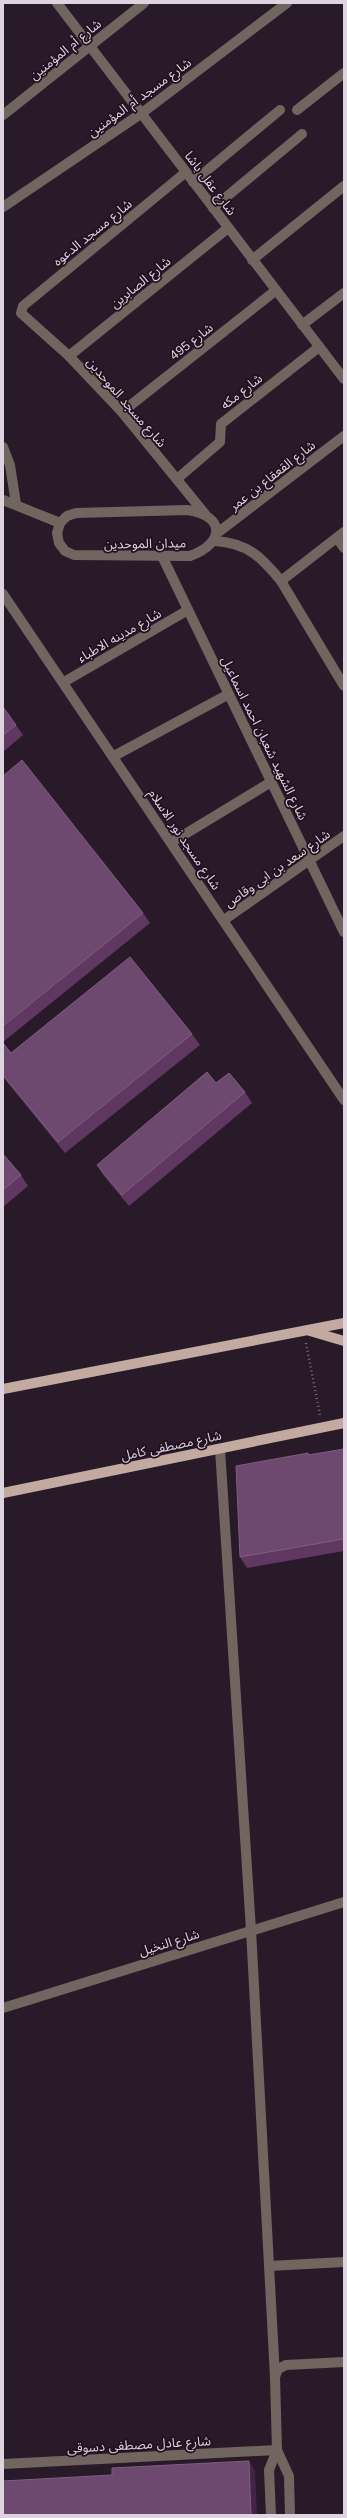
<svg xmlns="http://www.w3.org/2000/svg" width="347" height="2518" font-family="Arial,'Noto Sans Arabic',sans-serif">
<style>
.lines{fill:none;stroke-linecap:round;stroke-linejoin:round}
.path{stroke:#786b79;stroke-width:2.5;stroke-dasharray:1 3;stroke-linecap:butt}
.minor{stroke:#716560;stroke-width:10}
.major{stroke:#c3aaa0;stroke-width:10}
.wall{fill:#603761}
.shaded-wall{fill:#442446}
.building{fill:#6d486f;stroke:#7f5e80}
.labels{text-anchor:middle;stroke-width:3.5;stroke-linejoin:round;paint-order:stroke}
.street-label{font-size:13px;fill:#ded4df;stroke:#201020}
</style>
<rect width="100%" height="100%" fill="#291a2a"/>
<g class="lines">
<path class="path" d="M306,1343L320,1415"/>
<g class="minor">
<path d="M57,3L344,379"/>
<path d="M297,110L344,73"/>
<path d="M3,115L144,3"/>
<path d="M186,172L23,306L21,313L69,356L122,412L205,514"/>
<path d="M193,182L280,110"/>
<path d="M3,207L142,113L287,3"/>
<path d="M213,208L302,134"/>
<path d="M252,260L344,186"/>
<path d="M302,325L344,293"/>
<path d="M69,356L228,228"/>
<path d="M122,412L275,291"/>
<path d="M3,447L10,465L16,504"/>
<path d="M177,479L220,442L221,424L319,347"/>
<path d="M3,500L60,523"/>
<path d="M187,510C225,515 226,543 190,556L74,555L65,551L59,543L57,533L60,523L67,516L76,513Z"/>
<path d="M216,534L344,436"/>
<path d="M337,538L344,548"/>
<path d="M215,541C248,543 261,557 281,581L344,686"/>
<path d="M162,556L344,932"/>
<path d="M281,581L344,532"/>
<path d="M3,594L344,1100"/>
<path d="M64,682L188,610"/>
<path d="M114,756L229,694"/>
<path d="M172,842L271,782"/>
<path d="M224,920L344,836"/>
<path d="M220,1449L251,1930L275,2377"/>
<path d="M3,2008L344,1902"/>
<path d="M269,2266L344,2262"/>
<path d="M277,2450L275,2377L278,2369L286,2365L344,2362"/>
<path d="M277,2450L289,2476L290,2515"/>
<path d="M3,2464L277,2450"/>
<path d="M271,2515L269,2470L277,2450"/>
</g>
<g class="major">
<path d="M310,1331L344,1341"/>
<path d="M3,1389L344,1323"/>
<path d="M3,1493L344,1423"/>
</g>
</g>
<g class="wall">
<path d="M3,707L23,735L3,752Z"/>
<path d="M3,776L143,913L150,923L3,1042Z"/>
<path d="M192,1034L200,1045L65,1153L3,1077V1043L11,1053Z"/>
<path d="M245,1092L252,1103L129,1206L104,1176L97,1165Z"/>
<path d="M3,1154L21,1175L28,1186L3,1207Z"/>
<path d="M344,1449V1551L247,1568L240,1557L308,1453L309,1455Z"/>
</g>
<path class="shaded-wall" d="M249,2461L255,2471L257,2515H251Z"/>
<g class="building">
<path d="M3,707L16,725L3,735Z"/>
<path d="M22,760L143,913L3,1026V776Z"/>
<path d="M130,957L192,1034L58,1142L3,1075V1043L11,1053Z"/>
<path d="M207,1072L216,1083L229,1073L245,1092L122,1195L97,1165Z"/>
<path d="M3,1154L21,1175L3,1190Z"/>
<path d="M344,1449V1539L240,1557L236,1466L308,1453V1455Z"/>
<path d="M249,2461L251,2515H3V2481L112,2475V2468Z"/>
</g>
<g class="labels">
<g class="street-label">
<text transform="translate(65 49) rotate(-39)" y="5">شارع أم المؤمنين</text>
<text transform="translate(139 97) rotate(-36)" y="5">شارع مسجد أم المؤمنين</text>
<text transform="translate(211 183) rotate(53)" y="5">شارع عقل باشا</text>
<text transform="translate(92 232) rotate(-39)" y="5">شارع مسجد الدعوه</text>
<text transform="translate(140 282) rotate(-39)" y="5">شارع الصابرين</text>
<text transform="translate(191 341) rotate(-38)" y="5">شارع 495</text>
<text transform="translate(241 391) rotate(-38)" y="5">شارع مكه</text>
<text transform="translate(127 402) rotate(49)" y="5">شارع مسجد الموحدين</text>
<text transform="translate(272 475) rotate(-38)" y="5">شارع القعقاع بن عمر</text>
<text transform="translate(145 543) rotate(-1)" y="5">ميدان الموحدين</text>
<text transform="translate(119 635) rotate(-30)" y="5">شارع مدينه الاطباء</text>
<text transform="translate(265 738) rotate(64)" y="5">شارع الشهيد شعبان احمد اسماعيل</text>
<text transform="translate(185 839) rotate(56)" y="5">شارع مسجد نور الاسلام</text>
<text transform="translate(277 868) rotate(-35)" y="5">شارع سعد بن ابى وقاص</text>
<text transform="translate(171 1445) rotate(-12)" y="5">شارع مصطفى كامل</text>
<text transform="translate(169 1942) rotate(-17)" y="5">شارع النخيل</text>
<text transform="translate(139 2444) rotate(-3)" y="5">شارع عادل مصطفى دسوقى</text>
</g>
</g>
<rect width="347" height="2518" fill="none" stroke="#ded4df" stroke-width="8"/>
</svg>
